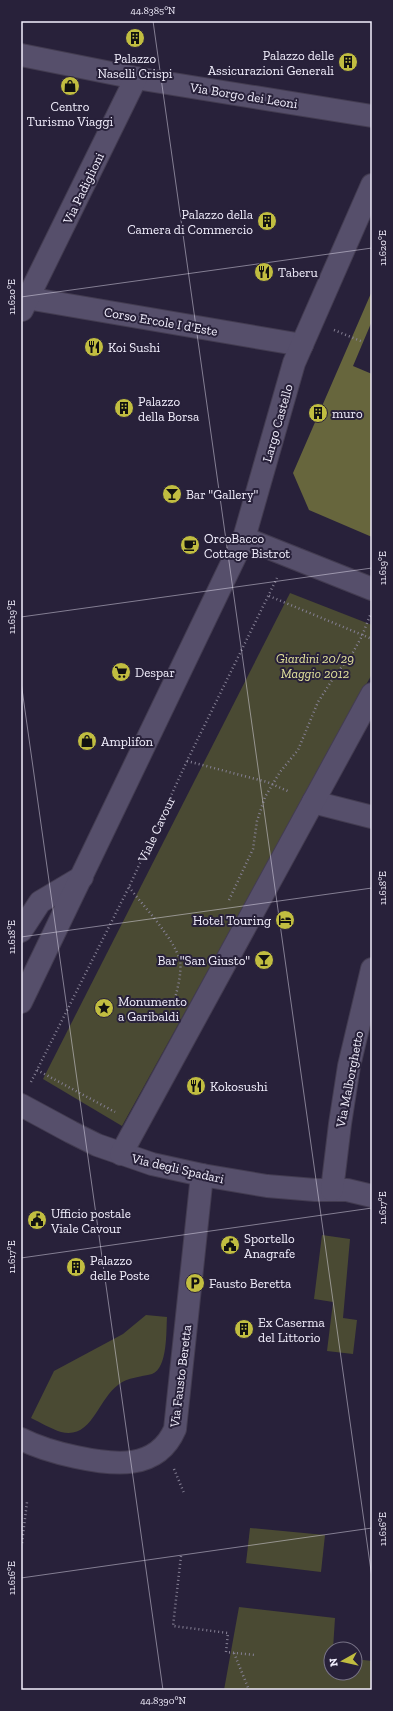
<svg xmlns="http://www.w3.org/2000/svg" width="393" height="1711" font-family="'Zilla Slab',serif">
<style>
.green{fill:#4a4a33}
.water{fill:#67663d}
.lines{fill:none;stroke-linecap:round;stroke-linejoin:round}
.minor-casing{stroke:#433c51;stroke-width:24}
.path{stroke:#868195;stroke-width:2.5;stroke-dasharray:1 3;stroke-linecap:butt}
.minor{stroke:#564f6b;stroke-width:22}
.ticks{fill:none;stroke:#f3f0fe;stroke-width:1;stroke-opacity:0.45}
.labels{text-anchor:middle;stroke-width:4;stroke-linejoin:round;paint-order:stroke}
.poi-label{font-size:13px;fill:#f3f0fe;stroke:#28213a;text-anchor:start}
.street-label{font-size:13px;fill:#f3f0fe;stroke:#28213a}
.park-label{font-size:13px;font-style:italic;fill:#e2e29c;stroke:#28213a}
.neatline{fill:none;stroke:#f3f0fe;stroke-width:1.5}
.ticks-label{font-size:10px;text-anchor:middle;fill:#f3f0fe}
</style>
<rect width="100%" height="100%" fill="#28213a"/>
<g class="green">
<path d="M290,593L372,625V674L122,1126L43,1079Z"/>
<path d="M322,1235L350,1239L343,1318L357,1320L353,1354L327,1351L333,1302L314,1299Z"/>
<path d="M146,1315L167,1317C166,1331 168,1368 152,1374C141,1377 128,1377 118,1385C98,1399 92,1440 61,1432C51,1429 40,1422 31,1418L54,1371L123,1334Z"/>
<path d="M250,1528L325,1535L321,1572L246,1563Z"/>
<path d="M239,1607L335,1618L333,1649H331V1673H355V1659L372,1661V1690H224Z"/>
</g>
<path class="water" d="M372,291V321L353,366L372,374V537L309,510L293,473Z"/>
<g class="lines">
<defs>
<g id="minor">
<path d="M21,55L136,78L372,116"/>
<path d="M21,297L302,345"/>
<path d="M22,310L136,78"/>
<path d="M244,538L372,589"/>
<path d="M313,802L372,817"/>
<path d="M21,931L40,902L82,877"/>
<path d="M21,1002L244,538L294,363L372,185"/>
<path d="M21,1105L71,1132L97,1145L152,1164L202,1175L267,1186L315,1190H347L372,1196"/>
<path d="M121,1154L372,694"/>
<path d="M332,1190L340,1124L349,1066L372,969"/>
<path d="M21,1439C39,1448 57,1453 76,1457C113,1465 157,1471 175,1429L202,1175"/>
</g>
</defs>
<use href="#minor" class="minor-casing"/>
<g class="path">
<path d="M334,330L363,342"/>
<path d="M269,596L372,639"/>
<path d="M187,761L267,782L290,792"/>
<path d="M129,887C144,907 174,938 180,961C182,972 177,993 173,1004"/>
<path d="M229,900L253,849L257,821L265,797L280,772L298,750L318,702L336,674L352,654L362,636L371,613"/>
<path d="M37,1070L115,1112"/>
<path d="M31,1082L129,887L187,761L277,578"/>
<path d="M174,1469L184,1493"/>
<path d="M22,1543L27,1502"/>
<path d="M181,1556L173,1626L228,1633L226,1652L255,1655"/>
<path d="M234,1653L249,1690"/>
</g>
<use href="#minor" class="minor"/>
</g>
<path class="ticks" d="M153,21L372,1578M21,297L372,248M21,617L372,568M21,682L163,1690M21,937L372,888M21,1258L372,1208M21,1578L372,1528"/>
<defs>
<symbol id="building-disc" viewBox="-11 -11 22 22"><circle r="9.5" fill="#c1bd40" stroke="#28213a"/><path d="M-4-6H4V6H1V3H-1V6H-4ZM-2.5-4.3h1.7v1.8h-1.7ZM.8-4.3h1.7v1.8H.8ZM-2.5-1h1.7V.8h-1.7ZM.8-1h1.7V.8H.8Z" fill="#111"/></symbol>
<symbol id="shop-disc" viewBox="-11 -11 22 22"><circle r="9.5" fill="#c1bd40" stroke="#28213a"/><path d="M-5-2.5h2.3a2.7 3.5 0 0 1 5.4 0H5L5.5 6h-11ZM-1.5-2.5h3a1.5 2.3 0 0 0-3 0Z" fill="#111"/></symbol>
<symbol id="restaurant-disc" viewBox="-11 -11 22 22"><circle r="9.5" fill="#c1bd40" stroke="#28213a"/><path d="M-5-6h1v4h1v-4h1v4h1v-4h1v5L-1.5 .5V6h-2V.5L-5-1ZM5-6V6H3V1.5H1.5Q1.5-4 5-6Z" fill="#111"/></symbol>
<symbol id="bar-disc" viewBox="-11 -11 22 22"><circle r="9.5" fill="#c1bd40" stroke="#28213a"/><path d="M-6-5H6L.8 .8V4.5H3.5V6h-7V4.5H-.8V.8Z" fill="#111"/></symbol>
<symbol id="cafe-disc" viewBox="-11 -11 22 22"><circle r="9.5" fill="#c1bd40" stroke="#28213a"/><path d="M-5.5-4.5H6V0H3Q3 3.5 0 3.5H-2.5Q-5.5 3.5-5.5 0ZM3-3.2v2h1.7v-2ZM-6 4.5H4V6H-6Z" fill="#111"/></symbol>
<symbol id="supermarket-disc" viewBox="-11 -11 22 22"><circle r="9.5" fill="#c1bd40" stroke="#28213a"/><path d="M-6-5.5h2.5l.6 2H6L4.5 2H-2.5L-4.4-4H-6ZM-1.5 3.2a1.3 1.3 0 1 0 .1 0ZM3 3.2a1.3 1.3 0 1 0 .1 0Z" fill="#111"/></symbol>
<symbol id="hotel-disc" viewBox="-11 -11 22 22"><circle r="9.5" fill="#c1bd40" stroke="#28213a"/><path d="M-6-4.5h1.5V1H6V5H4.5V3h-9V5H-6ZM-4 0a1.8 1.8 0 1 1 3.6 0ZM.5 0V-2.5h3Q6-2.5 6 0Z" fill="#111"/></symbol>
<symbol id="sight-disc" viewBox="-11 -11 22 22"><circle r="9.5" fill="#c1bd40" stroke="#28213a"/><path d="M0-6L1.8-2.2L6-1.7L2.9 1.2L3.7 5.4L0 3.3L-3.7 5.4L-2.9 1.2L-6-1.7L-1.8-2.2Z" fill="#111"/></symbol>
<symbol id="civic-disc" viewBox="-11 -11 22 22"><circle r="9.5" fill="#c1bd40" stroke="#28213a"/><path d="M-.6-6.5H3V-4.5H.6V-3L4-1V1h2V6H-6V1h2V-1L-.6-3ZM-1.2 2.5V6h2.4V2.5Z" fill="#111"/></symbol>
<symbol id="parking-disc" viewBox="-11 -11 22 22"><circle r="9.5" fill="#c1bd40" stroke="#28213a"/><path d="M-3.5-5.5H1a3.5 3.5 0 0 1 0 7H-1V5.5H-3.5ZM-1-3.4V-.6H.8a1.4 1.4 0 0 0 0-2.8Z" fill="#111"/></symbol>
</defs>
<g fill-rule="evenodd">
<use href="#building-disc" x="124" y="27" width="22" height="22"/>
<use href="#building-disc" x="337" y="51" width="22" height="22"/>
<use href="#shop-disc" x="59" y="75" width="22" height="22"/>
<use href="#building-disc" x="256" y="210" width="22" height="22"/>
<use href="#restaurant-disc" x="253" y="261" width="22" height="22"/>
<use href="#restaurant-disc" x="83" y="336" width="22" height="22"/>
<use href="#building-disc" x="113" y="397" width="22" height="22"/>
<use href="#building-disc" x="307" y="402" width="22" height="22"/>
<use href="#bar-disc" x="161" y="483" width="22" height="22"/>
<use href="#cafe-disc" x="179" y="534" width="22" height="22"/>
<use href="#supermarket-disc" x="110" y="661" width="22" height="22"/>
<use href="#shop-disc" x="76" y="730" width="22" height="22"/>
<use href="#hotel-disc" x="274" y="909" width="22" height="22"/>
<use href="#bar-disc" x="253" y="949" width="22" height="22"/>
<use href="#sight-disc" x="93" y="997" width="22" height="22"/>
<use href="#restaurant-disc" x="185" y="1075" width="22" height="22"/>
<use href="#civic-disc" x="26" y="1209" width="22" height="22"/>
<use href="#civic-disc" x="219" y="1234" width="22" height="22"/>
<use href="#building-disc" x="65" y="1256" width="22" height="22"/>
<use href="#parking-disc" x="184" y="1272" width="22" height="22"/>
<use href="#building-disc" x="233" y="1318" width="22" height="22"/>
</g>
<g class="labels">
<g class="poi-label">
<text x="334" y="60" text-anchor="end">Palazzo delle<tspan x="334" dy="15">Assicurazioni Generali</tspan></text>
<text x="135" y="63" text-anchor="middle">Palazzo<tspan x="135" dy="15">Naselli Crispi</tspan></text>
<text x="70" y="111" text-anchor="middle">Centro<tspan x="70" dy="15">Turismo Viaggi</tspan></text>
<text x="253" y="219" text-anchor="end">Palazzo della<tspan x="253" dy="15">Camera di Commercio</tspan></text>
<text x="278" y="277">Taberu</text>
<text x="108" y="352">Koi Sushi</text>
<text x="138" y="406">Palazzo<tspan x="138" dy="15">della Borsa</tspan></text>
<text x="332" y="418">muro</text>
<text x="186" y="499">Bar "Gallery"</text>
<text x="204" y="543">OrcoBacco<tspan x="204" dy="15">Cottage Bistrot</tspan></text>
<text x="135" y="677">Despar</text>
<text x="101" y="746">Amplifon</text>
<text x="271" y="925" text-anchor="end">Hotel Touring</text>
<text x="250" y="965" text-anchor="end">Bar "San Giusto"</text>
<text x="118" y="1006">Monumento<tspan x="118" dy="15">a Garibaldi</tspan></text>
<text x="210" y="1091">Kokosushi</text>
<text x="51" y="1218">Ufficio postale<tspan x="51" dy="15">Viale Cavour</tspan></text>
<text x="244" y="1243">Sportello<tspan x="244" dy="15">Anagrafe</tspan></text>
<text x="90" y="1265">Palazzo<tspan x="90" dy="15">delle Poste</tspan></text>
<text x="209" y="1288">Fausto Beretta</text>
<text x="258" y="1327">Ex Caserma<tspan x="258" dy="15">del Littorio</tspan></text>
</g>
<g class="street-label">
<text transform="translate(244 95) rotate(9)" y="5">Via Borgo dei Leoni</text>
<text transform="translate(83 188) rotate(-64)" y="5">Via Padiglioni</text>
<text transform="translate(161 321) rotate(10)" y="5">Corso Ercole I d'Este</text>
<text transform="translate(277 423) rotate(-74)" y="5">Largo Castello</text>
<text transform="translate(156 829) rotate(-65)" y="5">Viale Cavour</text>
<text transform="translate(349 1079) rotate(-79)" y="5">Via Malborghetto</text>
<text transform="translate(178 1168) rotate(13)" y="5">Via degli Spadari</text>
<text transform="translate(180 1376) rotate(-83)" y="5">Via Fausto Beretta</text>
</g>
<g class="park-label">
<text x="315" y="663">Giardini 20/29<tspan x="315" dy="15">Maggio 2012</tspan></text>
</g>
</g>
<rect width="393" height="1711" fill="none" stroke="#28213a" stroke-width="44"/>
<g transform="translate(343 1661) rotate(262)"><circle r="19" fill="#28213a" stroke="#797488"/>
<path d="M0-3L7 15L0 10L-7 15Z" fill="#c1bd40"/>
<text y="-6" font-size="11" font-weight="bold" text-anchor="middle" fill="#f3f0fe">N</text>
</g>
<rect x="22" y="22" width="349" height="1667" class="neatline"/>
<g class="ticks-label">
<text x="153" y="14">44.8385°N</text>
<text transform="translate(382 248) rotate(-90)" y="4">11.620°E</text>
<text transform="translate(11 297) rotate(-90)" y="4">11.620°E</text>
<text transform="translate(382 568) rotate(-90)" y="4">11.619°E</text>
<text transform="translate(11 617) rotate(-90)" y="4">11.619°E</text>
<text transform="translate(382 888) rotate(-90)" y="4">11.618°E</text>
<text transform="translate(11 937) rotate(-90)" y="4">11.618°E</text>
<text transform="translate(382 1208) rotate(-90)" y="4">11.617°E</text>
<text transform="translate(11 1257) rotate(-90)" y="4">11.617°E</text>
<text transform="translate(382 1529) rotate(-90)" y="4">11.616°E</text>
<text transform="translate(11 1578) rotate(-90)" y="4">11.616°E</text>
<text x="163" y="1704">44.8390°N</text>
</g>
</svg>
